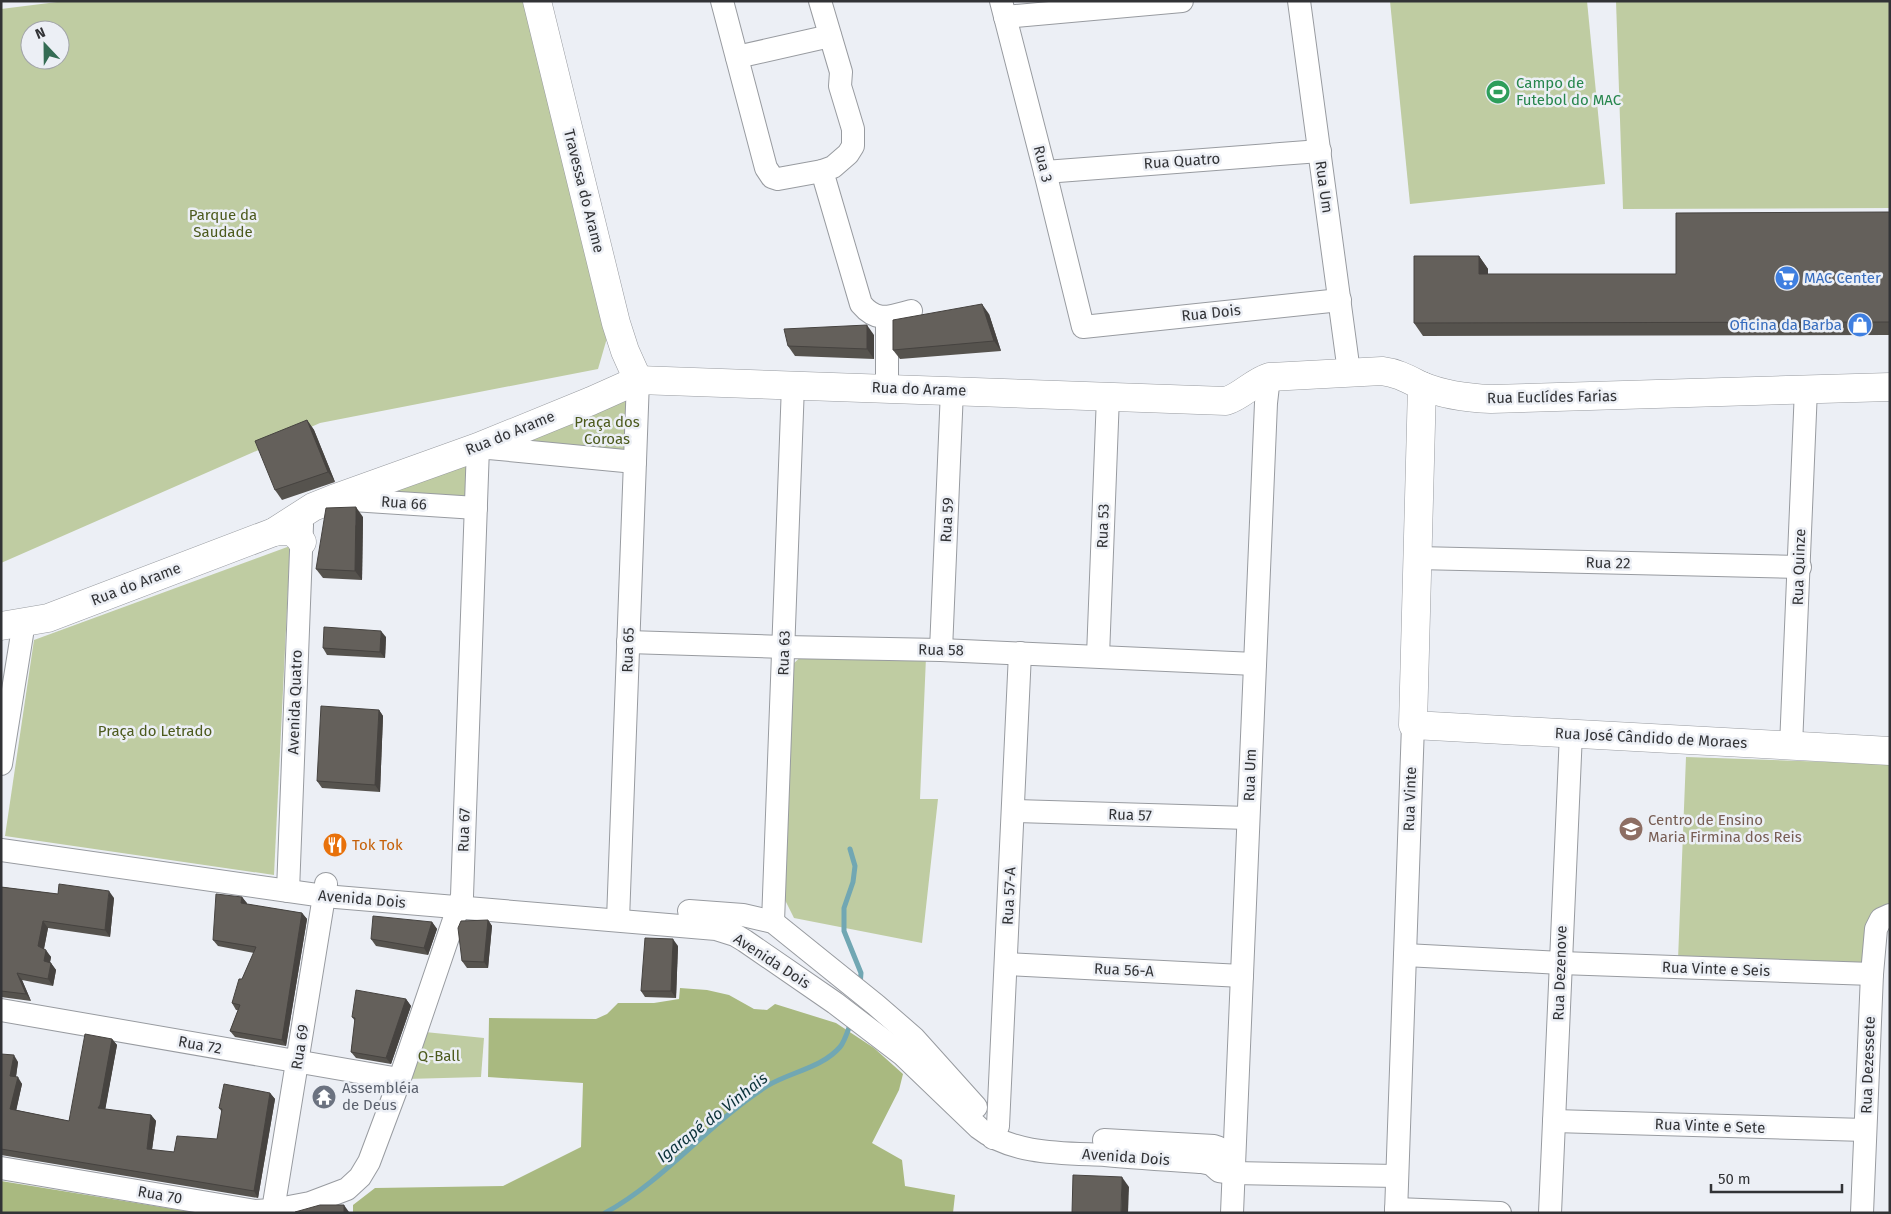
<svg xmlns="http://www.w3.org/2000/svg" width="1891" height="1214" font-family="'Fira Sans',sans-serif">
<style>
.green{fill:#bfcca2;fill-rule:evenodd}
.forest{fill:#a9b980}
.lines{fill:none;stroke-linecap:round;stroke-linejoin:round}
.stream{stroke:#71a7b3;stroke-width:5}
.minor-casing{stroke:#989ba0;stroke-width:24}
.major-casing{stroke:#989ba0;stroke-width:29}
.minor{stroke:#fff;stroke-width:22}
.major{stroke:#fff;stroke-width:28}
.wall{fill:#56534e}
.shaded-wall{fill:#464340}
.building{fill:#64605b;stroke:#464340}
.labels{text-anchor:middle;stroke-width:5;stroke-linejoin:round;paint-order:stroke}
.leisure-label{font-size:15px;fill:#27864d;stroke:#eceff5;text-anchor:start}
.street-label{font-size:15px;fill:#323336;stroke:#eceff5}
.park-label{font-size:15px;fill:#4c5a1d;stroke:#eceff5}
.shop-label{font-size:15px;fill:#366cbe;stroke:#eceff5;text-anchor:start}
.education-label{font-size:15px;fill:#785e54;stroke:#eceff5;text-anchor:start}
.food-label{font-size:15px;fill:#c56008;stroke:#eceff5;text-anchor:start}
.worship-label{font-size:15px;fill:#5b616d;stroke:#eceff5;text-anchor:start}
.water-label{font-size:16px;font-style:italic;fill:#0b3239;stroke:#eceff5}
</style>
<rect width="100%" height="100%" fill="#eceff5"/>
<g class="green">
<path d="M65,1H524L607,338L598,369L320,423L1,563V9ZM30,30H60V60H30Z"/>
<path d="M1390,1H1587L1605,184L1410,204Z"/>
<path d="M1616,1H1890V208L1623,209Z"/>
<path d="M632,395L629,456L515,444Z"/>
<path d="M469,461L465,501L369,497Z"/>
<path d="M290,546L274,875L5,836L34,640Z"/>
<path d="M804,654L926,657L920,799H938L922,943L794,918L784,898L793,664Z"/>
<path d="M1686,757L1890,764V906L1875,910L1867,921L1865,968L1678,960Z"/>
<path d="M425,1032L484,1038L481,1077L406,1079Z"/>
</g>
<g class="forest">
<path d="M680,988L707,990L729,995L754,1009L767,1010L775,1004L836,1023L874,1048L903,1074L899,1090L872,1143L902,1160L905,1186L955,1195L953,1213H353V1205L375,1188L503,1186L581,1147L583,1083L488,1077L489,1018L596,1019L607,1014L618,1003H654L679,999Z"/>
<path d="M1,1181L198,1213H1Z"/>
</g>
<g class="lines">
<g class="stream">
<path d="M850,849L855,866L853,882L844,908V931L861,973L860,985"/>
<path d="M605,1213C665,1180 709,1123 767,1086C790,1072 822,1068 840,1047C845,1041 848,1030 851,1022"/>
</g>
<defs>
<g id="minor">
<path d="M722,1L766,168L772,177L778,179L822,171L833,167L848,154L853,146V129L840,86L841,72L820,1"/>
<path d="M1001,1L1045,172L1083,327L1340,300"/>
<path d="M1299,1L1349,372"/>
<path d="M1005,17L1182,1"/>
<path d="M737,57L830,36"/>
<path d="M822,171L861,304C877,323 889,317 911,311"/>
<path d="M1045,172L1320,151"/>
<path d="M887,318V388"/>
<path d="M337,499L476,508"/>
<path d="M1417,558L1800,567"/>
<path d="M628,642L784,647L941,650L1255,664"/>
<path d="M941,650L952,390"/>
<path d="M1098,656L1108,396"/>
<path d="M1791,746L1806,389"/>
<path d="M1,764L24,622"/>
<path d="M1013,811L1248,818"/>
<path d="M1,850L324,896L716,929L735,935L745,941L835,1003L903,1055L979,1128C1013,1155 1064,1153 1105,1155C1137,1158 1170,1160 1202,1162L1211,1164L1219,1171L1233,1173L1397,1176"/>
<path d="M288,891L302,525"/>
<path d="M689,911L743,915L773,922L876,1005L914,1038L976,1107"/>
<path d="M618,920L638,380"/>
<path d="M773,922L793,385"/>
<path d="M1405,955L1561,963L1872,974"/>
<path d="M1006,964L1242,976"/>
<path d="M1,1010L399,1079"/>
<path d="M1554,1121L1865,1130"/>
<path d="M993,1138L998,1126L1020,653"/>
<path d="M1104,1140L1214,1146C1225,1149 1229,1155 1233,1166"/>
<path d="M1,1168L255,1211L273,1210L310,1203L347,1189L360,1177L369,1162L396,1090L462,896L478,447L635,462"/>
<path d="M1396,1209L1500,1213"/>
<path d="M273,1210L326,884"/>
<path d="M1232,1213L1266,403L1269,377"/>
<path d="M1396,1213L1413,725"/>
<path d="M1550,1213L1571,733"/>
<path d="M1862,1213L1872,974L1876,929L1881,919L1890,915"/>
</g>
<g id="major">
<path d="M537,1L616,323L625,351L638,380"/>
<path d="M1422,386L1413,725L1890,751"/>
<path d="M274,532C287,530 295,530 302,542"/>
<path d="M1,626L48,618L274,532L313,507L333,499L478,447L591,401L638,380L1226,401C1242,396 1253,382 1269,377L1382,371C1398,373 1408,379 1422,386C1444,395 1467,398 1491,399L1890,387"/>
</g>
</defs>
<use href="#minor" class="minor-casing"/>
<use href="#major" class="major-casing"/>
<use href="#minor" class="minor"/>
<use href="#major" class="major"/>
</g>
<g class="wall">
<path d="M1890,212V335L1423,336L1414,323L1479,256L1488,269V274H1676Z"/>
<path d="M989,314L1001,351L900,359L893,350Z"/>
<path d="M874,335V359L795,356L788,346Z"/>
<path d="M307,420L314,430L335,482L282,500L275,490Z"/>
<path d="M363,517L362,580L323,578L316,569Z"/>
<path d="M386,637L385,658L327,655L323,648Z"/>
<path d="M379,710L383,716L380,792L322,788L317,781Z"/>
<path d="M1,887L58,894L114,898L110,937L48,928L44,949L51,957L50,962L56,970L53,986L22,980L31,1001L1,997Z"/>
<path d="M242,897L247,904L302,913L307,919L286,1046L235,1037L230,1031L238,1010H236L232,1003L242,979L254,953L218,946L213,940Z"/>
<path d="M488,920L492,926L488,968H467L462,961Z"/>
<path d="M432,922L437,929L428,955L376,946L371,939Z"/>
<path d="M678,946L676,998L645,997L641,991Z"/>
<path d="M406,999L411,1006L391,1064L356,1058L351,1052L355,1021L352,1017Z"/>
<path d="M112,1039L117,1045L105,1109L151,1115L156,1121L152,1150L174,1152L217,1139L222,1112L219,1108L270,1093L275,1099L258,1198L1,1155V1054L18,1062L16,1077L22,1084L16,1110L69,1121Z"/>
</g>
<g class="shaded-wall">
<path d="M1479,256L1488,269V287L1479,274Z"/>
<path d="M982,304L989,314L1001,351L994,341Z"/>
<path d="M867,325L874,335V359L867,349Z"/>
<path d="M307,420L314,430L335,482L328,472Z"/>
<path d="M356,507L363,517L362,580L355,571Z"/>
<path d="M381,631L386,637L385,658L380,652Z"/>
<path d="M379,710L383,716L380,792L375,785Z"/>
<path d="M109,891L114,898L110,937L105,930Z"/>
<path d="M242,897L247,903L245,909L241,903Z"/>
<path d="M302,913L307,919L286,1046L282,1040Z"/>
<path d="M488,920L492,926L488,968L484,962Z"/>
<path d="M43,921L48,928L43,953L38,946Z"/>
<path d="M432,922L437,929L428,955L424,948Z"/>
<path d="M673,939L678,946L676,998L671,991Z"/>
<path d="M46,950L51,957L49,968L44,961Z"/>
<path d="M51,963L56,970L53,986L48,979Z"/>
<path d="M17,973L22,980L31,1001L26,994Z"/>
<path d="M406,999L411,1006L391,1064L386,1058Z"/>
<path d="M112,1039L117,1045L105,1111L98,1108Z"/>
<path d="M14,1055L18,1062L15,1083L10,1076Z"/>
<path d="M18,1077L22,1084L15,1116L10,1109Z"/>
<path d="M270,1093L275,1099L258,1198L254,1191Z"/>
<path d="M151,1115L156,1121L151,1156L147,1149Z"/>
<path d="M1122,1177L1129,1187L1128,1213H1121Z"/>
<path d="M344,1205L349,1212V1213H344Z"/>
</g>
<g class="building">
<path d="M1890,212V322L1414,323V256H1479V274H1676V213Z"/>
<path d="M982,304L994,341L893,350V320Z"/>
<path d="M867,325V349L788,346L784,329Z"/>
<path d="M307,420L328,472L275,490L255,441Z"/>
<path d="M356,507L355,571L316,569L326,508Z"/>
<path d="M324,627L381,631L380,652L323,648Z"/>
<path d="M321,706L379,710L375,785L317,781Z"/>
<path d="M59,884L109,891L105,930L43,921L38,946L46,950L44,961L51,963L48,979L17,973L26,994L1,991V887L58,894Z"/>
<path d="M216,894L242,897L241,903L302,913L282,1040L230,1031L240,1005L232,1003L239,979H242L256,947L213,940Z"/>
<path d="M373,916L432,922L424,948L371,939Z"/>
<path d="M488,920L484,962L462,961L458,928L461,921Z"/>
<path d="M645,938L673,939L671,991H641Z"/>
<path d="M356,990L406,999L386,1058L351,1052L355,1018L352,1017Z"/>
<path d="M85,1034L112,1039L100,1105L98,1108L151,1115L147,1149L174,1152L177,1136L217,1139L222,1109L219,1108L224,1084L270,1093L254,1191L1,1149V1054L14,1055L10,1076L18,1077L10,1109L69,1121Z"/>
<path d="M1073,1175L1122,1177L1121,1213H1072Z"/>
<path d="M320,1205H344V1213H295V1212Z"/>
</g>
<defs>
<symbol id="stadium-disc" viewBox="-11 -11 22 22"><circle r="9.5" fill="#2e9e5b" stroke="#eceff5"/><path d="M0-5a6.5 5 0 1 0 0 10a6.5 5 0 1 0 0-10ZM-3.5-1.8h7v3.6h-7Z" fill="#fff"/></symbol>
<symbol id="supermarket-disc" viewBox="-11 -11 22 22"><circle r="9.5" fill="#3f7fe0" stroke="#eceff5"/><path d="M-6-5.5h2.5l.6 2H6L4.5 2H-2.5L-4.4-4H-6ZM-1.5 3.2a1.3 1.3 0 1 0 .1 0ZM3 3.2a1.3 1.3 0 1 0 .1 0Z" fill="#fff"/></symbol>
<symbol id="shop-disc" viewBox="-11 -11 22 22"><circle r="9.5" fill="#3f7fe0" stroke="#eceff5"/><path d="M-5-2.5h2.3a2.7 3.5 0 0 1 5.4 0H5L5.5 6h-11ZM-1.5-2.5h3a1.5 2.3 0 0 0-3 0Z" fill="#fff"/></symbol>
<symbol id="school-disc" viewBox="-11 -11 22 22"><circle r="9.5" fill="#8d6e63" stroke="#eceff5"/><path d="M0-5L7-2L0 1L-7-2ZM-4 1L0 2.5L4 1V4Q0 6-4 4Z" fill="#fff"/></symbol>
<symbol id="restaurant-disc" viewBox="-11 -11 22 22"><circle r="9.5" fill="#e8710a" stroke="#eceff5"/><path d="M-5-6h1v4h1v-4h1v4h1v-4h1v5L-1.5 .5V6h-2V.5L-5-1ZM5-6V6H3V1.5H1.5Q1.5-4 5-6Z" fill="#fff"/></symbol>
<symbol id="temple-disc" viewBox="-11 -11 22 22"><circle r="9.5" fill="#6b7280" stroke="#eceff5"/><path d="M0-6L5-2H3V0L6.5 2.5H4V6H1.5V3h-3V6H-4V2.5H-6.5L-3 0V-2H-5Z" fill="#fff"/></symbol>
</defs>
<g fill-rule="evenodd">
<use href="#stadium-disc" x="1484" y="78" width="28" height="28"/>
<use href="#supermarket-disc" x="1773" y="264" width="28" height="28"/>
<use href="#shop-disc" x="1846" y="311" width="28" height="28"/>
<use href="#school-disc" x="1617" y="815" width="28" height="28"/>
<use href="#restaurant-disc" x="321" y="831" width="28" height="28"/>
<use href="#temple-disc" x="310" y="1083" width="28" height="28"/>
</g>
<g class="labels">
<g class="leisure-label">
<text x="1516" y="88">Campo de<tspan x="1516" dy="17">Futebol do MAC</tspan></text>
</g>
<g class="street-label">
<text transform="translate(1182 161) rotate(-4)" y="5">Rua Quatro</text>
<text transform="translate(1043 164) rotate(76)" y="5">Rua 3</text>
<text transform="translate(1324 187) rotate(82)" y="5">Rua Um</text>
<text transform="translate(584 191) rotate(76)" y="5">Travessa do Arame</text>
<text transform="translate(1211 313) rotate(-6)" y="5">Rua Dois</text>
<text transform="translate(919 389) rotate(2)" y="5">Rua do Arame</text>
<text transform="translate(1552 397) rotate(-1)" y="5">Rua Euclídes Farias</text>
<text transform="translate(510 433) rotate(-22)" y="5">Rua do Arame</text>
<text transform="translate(404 503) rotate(4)" y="5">Rua 66</text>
<text transform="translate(947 520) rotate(-87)" y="5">Rua 59</text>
<text transform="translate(1103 526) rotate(-88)" y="5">Rua 53</text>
<text transform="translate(1608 563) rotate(1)" y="5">Rua 22</text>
<text transform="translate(1799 567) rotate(-88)" y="5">Rua Quinze</text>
<text transform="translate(136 584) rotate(-21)" y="5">Rua do Arame</text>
<text transform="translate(628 650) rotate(-88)" y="5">Rua 65</text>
<text transform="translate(941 650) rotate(1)" y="5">Rua 58</text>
<text transform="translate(784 653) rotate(-88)" y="5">Rua 63</text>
<text transform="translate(295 702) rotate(-88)" y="5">Avenida Quatro</text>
<text transform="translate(1651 738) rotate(3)" y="5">Rua José Cândido de Moraes</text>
<text transform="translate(1250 775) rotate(-88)" y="5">Rua Um</text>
<text transform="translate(1410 799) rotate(-88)" y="5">Rua Vinte</text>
<text transform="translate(1130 815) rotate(2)" y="5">Rua 57</text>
<text transform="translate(464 830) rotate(-88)" y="5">Rua 67</text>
<text transform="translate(1009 896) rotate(-87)" y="5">Rua 57-A</text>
<text transform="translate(362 899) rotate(5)" y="5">Avenida Dois</text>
<text transform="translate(772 961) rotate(33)" y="5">Avenida Dois</text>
<text transform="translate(1716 969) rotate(2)" y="5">Rua Vinte e Seis</text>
<text transform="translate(1124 970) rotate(3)" y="5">Rua 56-A</text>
<text transform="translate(1560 973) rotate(-88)" y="5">Rua Dezenove</text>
<text transform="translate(200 1045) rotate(10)" y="5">Rua 72</text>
<text transform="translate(300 1047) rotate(-81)" y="5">Rua 69</text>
<text transform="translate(1868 1065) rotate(-88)" y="5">Rua Dezessete</text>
<text transform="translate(1710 1126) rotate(2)" y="5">Rua Vinte e Sete</text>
<text transform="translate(1126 1157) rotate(4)" y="5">Avenida Dois</text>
<text transform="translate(160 1195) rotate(10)" y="5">Rua 70</text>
</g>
<g class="park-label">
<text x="223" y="220">Parque da<tspan x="223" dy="17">Saudade</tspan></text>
<text x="607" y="427">Praça dos<tspan x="607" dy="17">Coroas</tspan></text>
<text x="155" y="736">Praça do Letrado</text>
<text x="439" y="1061">Q-Ball</text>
</g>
<g class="shop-label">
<text x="1804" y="283">MAC Center</text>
<text x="1842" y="330" text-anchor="end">Oficina da Barba</text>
</g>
<g class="education-label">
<text x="1648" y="825">Centro de Ensino<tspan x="1648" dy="17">Maria Firmina dos Reis</tspan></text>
</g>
<g class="food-label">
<text x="352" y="850">Tok Tok</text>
</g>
<g class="worship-label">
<text x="342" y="1093">Assembléia<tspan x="342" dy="17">de Deus</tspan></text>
</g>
<g class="water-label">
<text transform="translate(712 1117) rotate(-38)" y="6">Igarapé do Vinhais</text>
</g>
</g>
<rect width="1891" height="1214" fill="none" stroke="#323336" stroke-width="5"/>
<g transform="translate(45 45) rotate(338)"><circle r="24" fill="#eceff5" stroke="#a2a4a9"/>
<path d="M0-4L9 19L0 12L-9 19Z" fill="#356c54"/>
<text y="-8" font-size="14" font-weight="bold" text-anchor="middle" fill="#323336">N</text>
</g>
<path d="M1711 1184v8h131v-8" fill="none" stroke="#323336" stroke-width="2.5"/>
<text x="1718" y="1184" font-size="15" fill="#323336" stroke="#eceff5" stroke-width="4" paint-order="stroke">50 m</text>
</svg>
